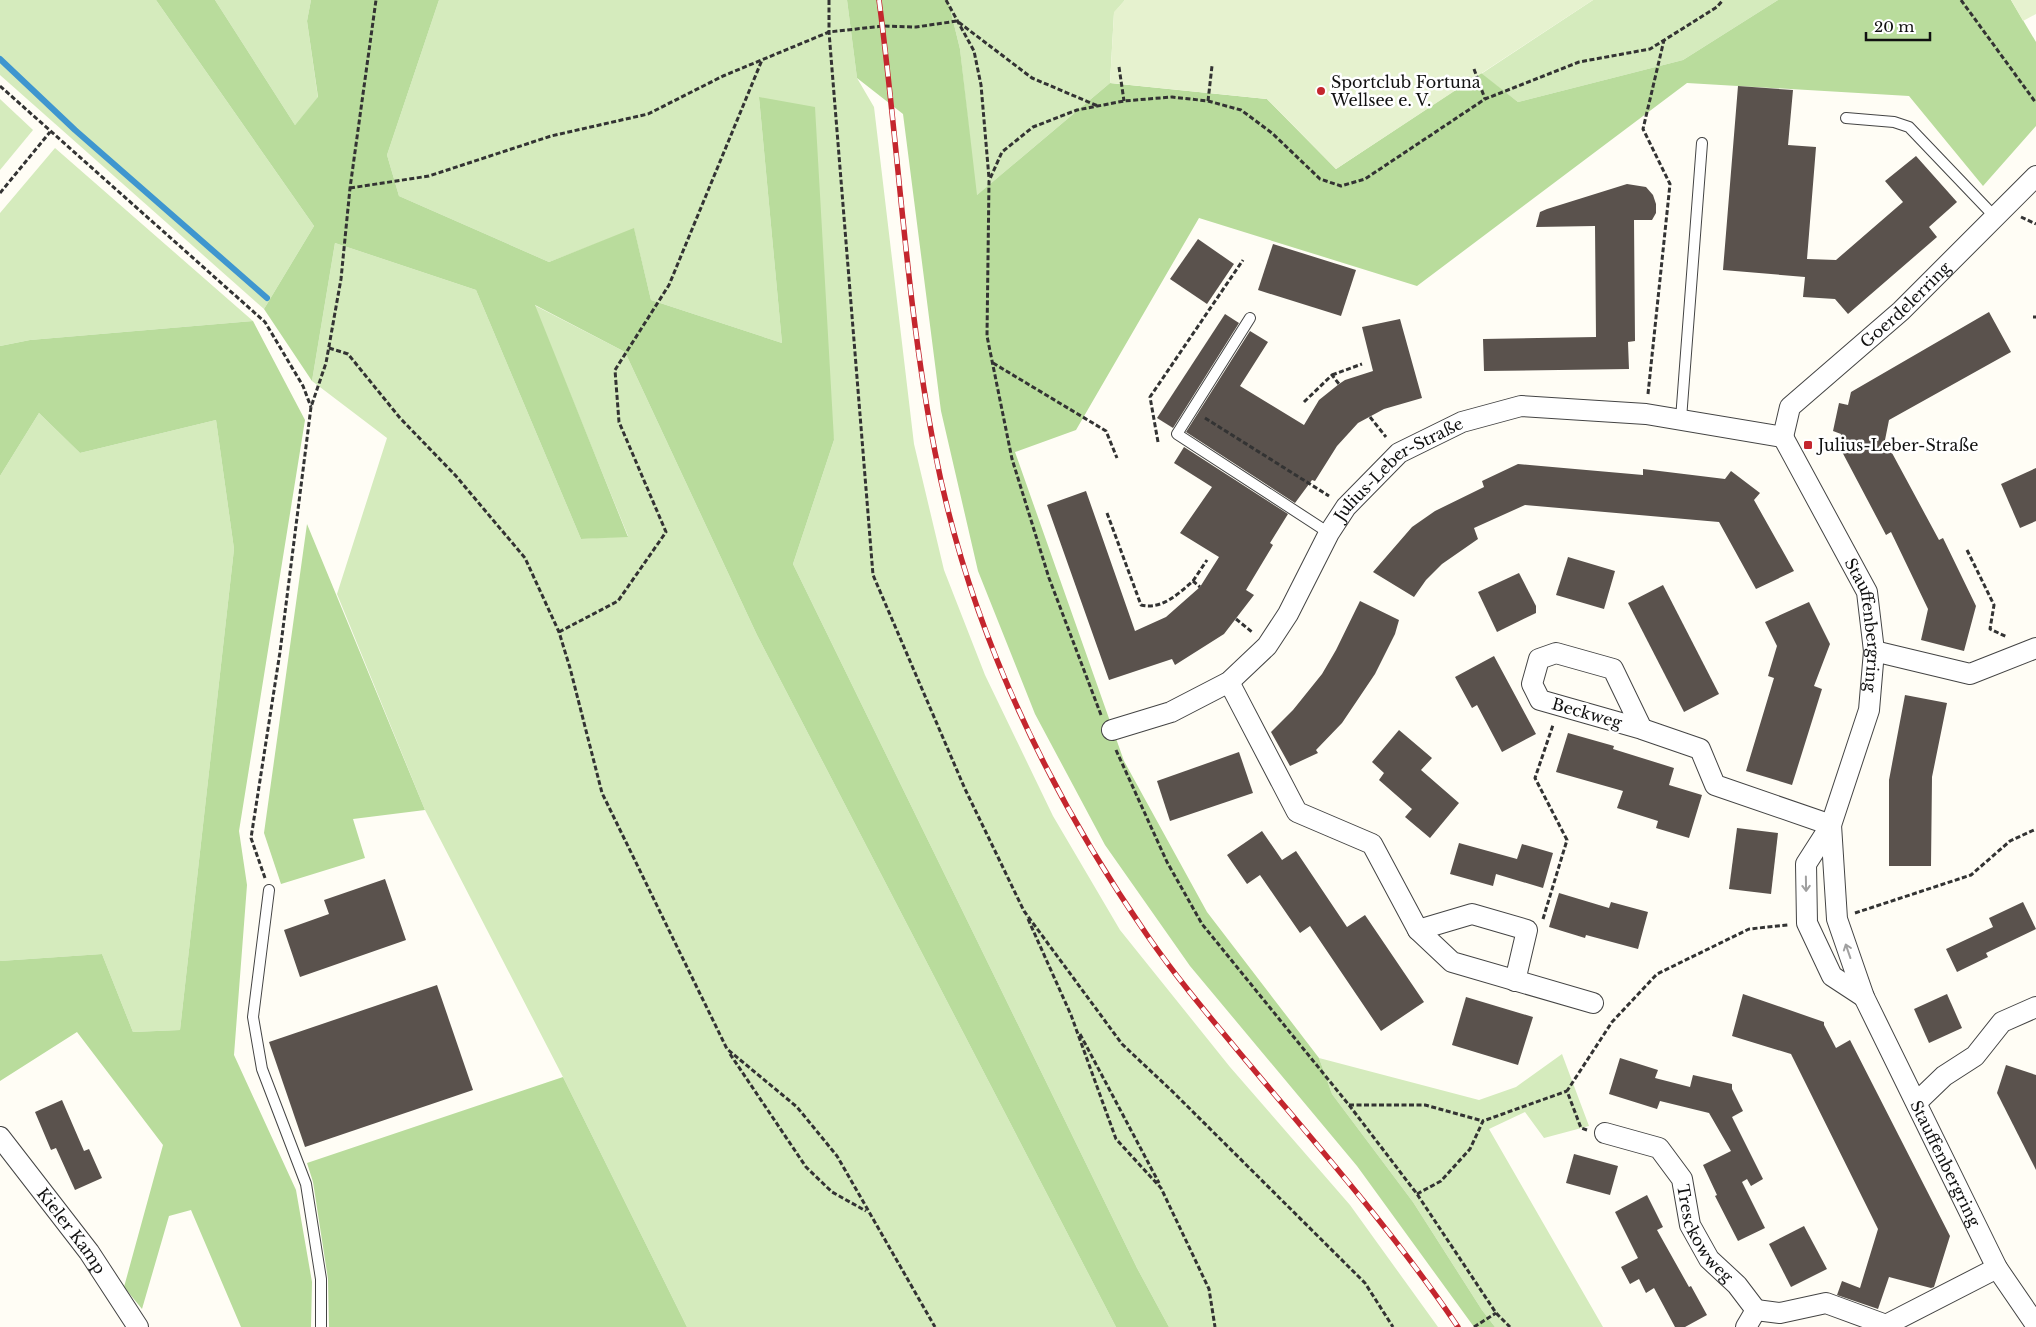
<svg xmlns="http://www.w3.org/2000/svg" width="2036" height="1327" font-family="'Libre Baskerville',serif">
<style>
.green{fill:#d5ebbd}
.forest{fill:#b9dc9c}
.pitch{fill:#e6f2cf}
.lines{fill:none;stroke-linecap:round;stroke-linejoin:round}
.stream{stroke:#3f96cf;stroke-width:6}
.building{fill:#5a524d}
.service-casing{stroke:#444;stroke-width:12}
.minor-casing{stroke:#444;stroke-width:22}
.path{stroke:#333;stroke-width:3;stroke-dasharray:5 2.5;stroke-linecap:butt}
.service{stroke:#fff;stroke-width:10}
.minor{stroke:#fff;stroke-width:20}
.rail-casing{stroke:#c4262e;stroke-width:5.5}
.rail{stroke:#fff;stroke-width:4;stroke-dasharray:11;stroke-linecap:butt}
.oneway{stroke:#a0a0a0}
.poi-dot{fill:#c4262e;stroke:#fff;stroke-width:2}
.labels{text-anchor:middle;stroke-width:5;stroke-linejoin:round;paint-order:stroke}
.poi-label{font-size:16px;fill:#111;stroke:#fff;text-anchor:start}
.street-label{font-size:16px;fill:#111;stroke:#fff}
</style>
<rect width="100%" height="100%" fill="#fffdf5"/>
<g class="green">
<path d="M0,0H156L314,226L264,309L0,75Z"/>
<path d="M215,0H311L307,21L318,98L295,125Z"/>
<path d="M439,0H847L857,78L874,107L914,444L944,570L985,675L1053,816L1120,930L1230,1067L1350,1205L1438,1327H1169L1137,1268L793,564L834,440L759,97L782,343L651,300L634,229L549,262L399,196L387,155Z"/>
<path d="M948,0H1125L1114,13L1110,83L976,196L960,49Z"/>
<path d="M1593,0H1778L1683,60L1518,102L1481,74Z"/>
<path d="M0,99L33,130L0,170Z"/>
<path d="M55,148L253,321L30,340L0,346V213Z"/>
<path d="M335,243L476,290L581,539L628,536L534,305L625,352L757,635L1116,1327H687L563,1077L425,810L337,594L387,438L312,381Z"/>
<path d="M39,413L80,453L216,420L234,549L180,1030L133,1032L102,954L0,961V476Z"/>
<path d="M1562,1054L1589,1126L1544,1138L1525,1112L1489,1129L1603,1327H1495L1482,1310L1413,1202L1332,1094L1319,1058L1479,1100L1516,1087Z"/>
</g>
<g class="forest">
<path d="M156,0H215L295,125L318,97L307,21L311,0H439L387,155L399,196L549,262L634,228L651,300L782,343L759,97L815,107L834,440L793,564L1137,1268L1169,1327H1116L757,635L625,352L535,305L628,537L581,539L476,290L335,243L312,381L264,309L314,226Z"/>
<path d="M847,0H948L960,49L977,195L1110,83L1267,99L1336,169L1481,73L1518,102L1683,60L1778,0H2011L2036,42V126L1983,186L1909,96L1687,83L1417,286L1199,218L1076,430L1015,452L1124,761L1174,852L1207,912L1319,1058L1332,1094L1413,1202L1482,1310L1495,1327H1474L1357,1166L1190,966L1105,845L1035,714L978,571L941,411L903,114L857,78Z"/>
<path d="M253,321L305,420L239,831L247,885L234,1055L296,1190L312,1282L311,1327H241L191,1210L169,1216L142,1309L124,1287L163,1145L77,1032L0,1081V961L102,954L133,1032L180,1030L234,549L216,420L80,453L39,413L0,476V346L30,340Z"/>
<path d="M307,524L425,810L353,819L365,858L281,884L264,833Z"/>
<path d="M563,1077L687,1327H329L328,1279L313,1182L307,1163Z"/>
</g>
<g class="pitch">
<path d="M1125,0H1593L1336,169L1267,99L1110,83L1114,12Z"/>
<path d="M2011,0H2036V14L2023,21Z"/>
</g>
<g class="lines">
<path class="stream" d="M0,59L75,130L267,298"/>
</g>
<g class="building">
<path d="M1738,86L1793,90L1788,145L1816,147L1807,259L1836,260L1903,202L1885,181L1916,156L1957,202L1929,227L1937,237L1848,314L1835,299L1803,297L1805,277L1723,270Z"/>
<path d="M1627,184L1646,187L1653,195L1656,204V213L1652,220H1634L1635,341L1628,342L1629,369L1484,371L1483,339L1596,337L1595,226L1536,227L1540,212L1547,209Z"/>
<path d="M1198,239L1234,264L1207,304L1170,279Z"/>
<path d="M1273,244L1356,270L1341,316L1258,290Z"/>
<path d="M1989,312L2011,352L1889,420L1885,440L1939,540L1943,538L1976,606L1964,651L1921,640L1928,609L1891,532L1886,535L1839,446L1841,434L1833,431L1839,403L1848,405L1851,392Z"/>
<path d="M1225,314L1239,323L1173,428L1157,418Z"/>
<path d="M1400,319L1422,398L1384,409L1358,423L1337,446L1315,481L1312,480L1295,503L1186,432L1250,331L1268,342L1240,386L1304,425L1319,400L1339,384L1345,380L1373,371L1362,327Z"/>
<path d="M1184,447L1288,514L1270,543L1273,545L1246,590L1254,595L1224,634L1175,665L1172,659L1109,680L1047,505L1086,491L1135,631L1166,617L1200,587L1219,557L1180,533L1212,487L1174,463Z"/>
<path d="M1518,464L1643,475V469L1725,479L1731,471L1760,493L1754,500L1794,571L1756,589L1719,522L1525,505L1474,528L1478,539L1442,564L1426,580L1414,597L1373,572L1412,527L1435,511L1484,487L1482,481Z"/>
<path d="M2036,468V521L2020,528L2001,484Z"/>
<path d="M1568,557L1615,571L1604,609L1556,595Z"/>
<path d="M1519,573L1536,606V613L1497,632L1478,592Z"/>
<path d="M1663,585L1719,694L1684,712L1628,603Z"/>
<path d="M1360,601L1399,620L1395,634L1375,674L1342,723L1316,750L1318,753L1290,766L1271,732L1293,710L1322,674L1336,650Z"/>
<path d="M1809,602L1830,644L1814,686L1822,689L1792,785L1746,771L1774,678L1768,676L1777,646L1765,622Z"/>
<path d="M1494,656L1536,734L1502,752L1477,705L1472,708L1455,677Z"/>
<path d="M1905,695L1947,703L1932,777L1931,866H1889V780Z"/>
<path d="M1399,730L1432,758L1421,770L1459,803L1430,838L1405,817L1412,809L1379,780L1384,773L1372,762Z"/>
<path d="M1568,733L1614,746L1613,749L1674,768L1669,785L1702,795L1689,838L1656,828L1658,821L1617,808L1623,791L1556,772Z"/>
<path d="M1239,752L1253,793L1170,821L1157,781Z"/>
<path d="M1737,828L1778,833L1771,894L1729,889Z"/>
<path d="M1262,831L1282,860L1296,851L1347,927L1365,915L1424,1002L1381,1031L1310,926L1300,933L1260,875L1247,884L1227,855Z"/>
<path d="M1459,843L1517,859L1522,844L1553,853L1543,888L1496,874L1493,886L1450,874Z"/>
<path d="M385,879L406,940L300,977L284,930L329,914L324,900Z"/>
<path d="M1559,893L1609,908L1611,902L1648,912L1638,949L1586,935L1585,938L1549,927Z"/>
<path d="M2023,902L2036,929L1986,953L1988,957L1957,972L1946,949L1993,927L1989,918Z"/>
<path d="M437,985L473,1090L305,1147L269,1042Z"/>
<path d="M1743,994L1824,1022V1025L1836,1048L1850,1040L1950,1236L1934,1287L1931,1288L1889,1277L1878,1309L1837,1295L1842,1281L1860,1288L1878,1229L1791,1054L1732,1036Z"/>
<path d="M1947,994L1962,1028L1929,1043L1914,1009Z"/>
<path d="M1466,997L1533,1017L1518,1065L1452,1045Z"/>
<path d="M1620,1058L1658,1070L1655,1078L1690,1087L1693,1075L1732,1084V1089L1743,1111L1732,1117L1763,1179L1751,1186L1747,1179L1742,1182L1765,1228L1738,1241L1715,1196L1717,1195L1703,1165L1731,1151L1709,1113L1660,1101L1657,1109L1609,1094Z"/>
<path d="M2006,1065L2036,1075V1170L1997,1093Z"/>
<path d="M62,1100L84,1151L89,1149L102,1178L75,1190L56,1148L51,1150L35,1112Z"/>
<path d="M1574,1154L1618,1166L1610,1195L1566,1183Z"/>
<path d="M1647,1195L1663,1227L1657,1230L1689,1287L1691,1286L1707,1315L1685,1327H1675L1654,1288L1646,1293L1639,1279L1630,1284L1621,1267L1638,1258L1615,1212Z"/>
<path d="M1804,1226L1827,1269L1791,1287L1769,1244Z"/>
</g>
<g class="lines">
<defs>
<g id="service">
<path d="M1846,118L1894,122L1909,127L1995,217"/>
<path d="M1250,318L1177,434L1329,533"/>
<path d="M1681,419L1702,143"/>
<path d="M269,890L253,1017L262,1069L306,1184L321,1279V1327"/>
</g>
<g id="minor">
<path id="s1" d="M1783,437L1867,592L1874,651L1869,710L1831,825L1806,864L1807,923L1832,976L1864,997"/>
<path id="s2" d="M1783,437L1790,407L1901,311L2036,176"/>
<path d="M1874,651L1970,674L2036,648"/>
<path d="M1229,682L1297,812L1372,844L1418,930L1452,962L1593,1003"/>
<path d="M1642,729L1540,700L1532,684L1539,659L1556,653L1613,669L1642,729L1700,749L1715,785L1831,825"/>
<path id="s3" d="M1112,730L1171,712L1229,682L1267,646L1288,614L1329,533L1346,507L1399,453L1462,422L1521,406L1646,414L1783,437"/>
<path id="s4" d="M1831,825L1837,919L1864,997L1997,1268L2036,1325"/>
<path d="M1418,930L1472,914L1527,930L1515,981"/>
<path d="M1917,1102L1944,1076L1975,1056L2002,1022L2036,1007"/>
<path id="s5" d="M1605,1133L1659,1148L1682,1179L1690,1225L1709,1259L1737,1285L1756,1310L1746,1327"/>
<path id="s6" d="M0,1137L89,1252L138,1327"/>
<path d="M1756,1310L1780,1313L1826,1303L1886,1325L1997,1268"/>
</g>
</defs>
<use href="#service" class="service-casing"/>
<use href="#minor" class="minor-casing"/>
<g class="path">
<path d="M829,0V32L873,575L965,789L1024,911L1122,1044L1173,1092L1365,1283L1393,1327"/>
<path d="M946,0L974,51L981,85L989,178"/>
<path d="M1961,0L2036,103"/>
<path d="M1119,67L1124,101"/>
<path d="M1474,69L1485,99"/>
<path d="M0,86L265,322L303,386L311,407"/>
<path d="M1208,101L1212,66"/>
<path d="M350,188L429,176L551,136L648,114L723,76L829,32L883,26L916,27L957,21L1032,78L1098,106"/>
<path d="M0,193L50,132"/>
<path d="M2021,217L2036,224"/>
<path d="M2033,317H2036"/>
<path d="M329,348L348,354L400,418L456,476L525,558L559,632L570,668L602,793L727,1049L797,1107L837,1156L935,1327"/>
<path d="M993,363L1106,431L1117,458"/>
<path d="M1332,375L1362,364"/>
<path d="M1648,394L1670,184L1643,129L1664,40"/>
<path d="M1304,402L1332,375L1339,384"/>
<path d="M1370,417L1386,437"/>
<path d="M1205,418L1329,496"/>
<path d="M1158,442L1150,397L1243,260"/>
<path d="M1107,513L1141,605C1162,610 1178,594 1193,581L1200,587"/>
<path d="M1967,550L1994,605L1990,629L2007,637"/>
<path d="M1193,581L1207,560"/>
<path d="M1236,619L1252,632"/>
<path d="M559,632L618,601L666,532L619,422L615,370L669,285L762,60"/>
<path d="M1101,715L1049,578L1012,459L987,336L989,181L1002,152L1033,127L1077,110L1124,101L1172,97L1208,101L1241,110L1272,133L1320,179L1341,186L1365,179L1485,99L1579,62L1650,49L1717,7L1723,0"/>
<path d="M1116,750L1167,862L1202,924L1349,1105L1417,1194L1496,1313L1510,1327"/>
<path d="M265,878L251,838L280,652L311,407L326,363L341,279L350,188L376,0"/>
<path d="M1855,913L1971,875L2010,841L2036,829"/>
<path d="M1028,919L1071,1015L1116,1139L1161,1188L1209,1289L1215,1327"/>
<path d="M1543,919L1567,840L1535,778L1553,725"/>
<path d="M1080,1034L1159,1183"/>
<path d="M730,1054L806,1167L832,1192L866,1211"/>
<path d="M1349,1105H1425L1483,1121"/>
<path d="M1587,1130L1581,1128L1567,1091L1612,1022L1657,974L1749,929L1788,925"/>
<path d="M1417,1194L1441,1181L1470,1149L1483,1121L1567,1091"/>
<path d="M1474,1327L1496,1313"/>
</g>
<use href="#service" class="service"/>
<use href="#minor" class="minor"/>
<defs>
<path id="rail" d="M879,0C899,151 906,303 935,452C969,627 1047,790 1147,935C1178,980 1214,1022 1249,1064C1321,1150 1395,1234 1458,1327"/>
</defs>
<use href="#rail" class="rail-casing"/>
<use href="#rail" class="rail"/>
</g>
<defs><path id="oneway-shaft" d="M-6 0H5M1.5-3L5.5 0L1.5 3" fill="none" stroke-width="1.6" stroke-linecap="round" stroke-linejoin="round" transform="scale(1.25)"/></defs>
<g class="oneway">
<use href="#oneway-shaft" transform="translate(1806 884) rotate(89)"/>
<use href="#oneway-shaft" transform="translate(1848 951) rotate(-109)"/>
</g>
<g class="poi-dot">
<circle cx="1321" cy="91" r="5"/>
<rect x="1803" y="440" width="10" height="10" rx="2.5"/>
</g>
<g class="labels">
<g class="poi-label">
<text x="1331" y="88">Sportclub Fortuna<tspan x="1331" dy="18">Wellsee e. V.</tspan></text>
<text x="1818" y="451">Julius-Leber-Straße</text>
</g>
<g class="street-label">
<text dy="6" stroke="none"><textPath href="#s2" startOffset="185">Goerdelerring</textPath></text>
<text dy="6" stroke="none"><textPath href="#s3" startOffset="405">Julius-Leber-Straße</textPath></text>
<text dy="6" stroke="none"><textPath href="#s1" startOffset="208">Stauffenbergring</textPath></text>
<text transform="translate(1587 713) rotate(16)" y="6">Beckweg</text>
<text dy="6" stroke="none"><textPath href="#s4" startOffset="362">Stauffenbergring</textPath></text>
<text dy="6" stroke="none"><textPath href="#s6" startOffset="118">Kieler Kamp</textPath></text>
<text dy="6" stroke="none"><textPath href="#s5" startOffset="155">Tresckowweg</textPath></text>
</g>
</g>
<path d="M1866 32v8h64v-8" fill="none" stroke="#111111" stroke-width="2.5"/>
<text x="1874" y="32" font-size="15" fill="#111111" stroke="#ffffff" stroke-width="4" paint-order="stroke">20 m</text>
</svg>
